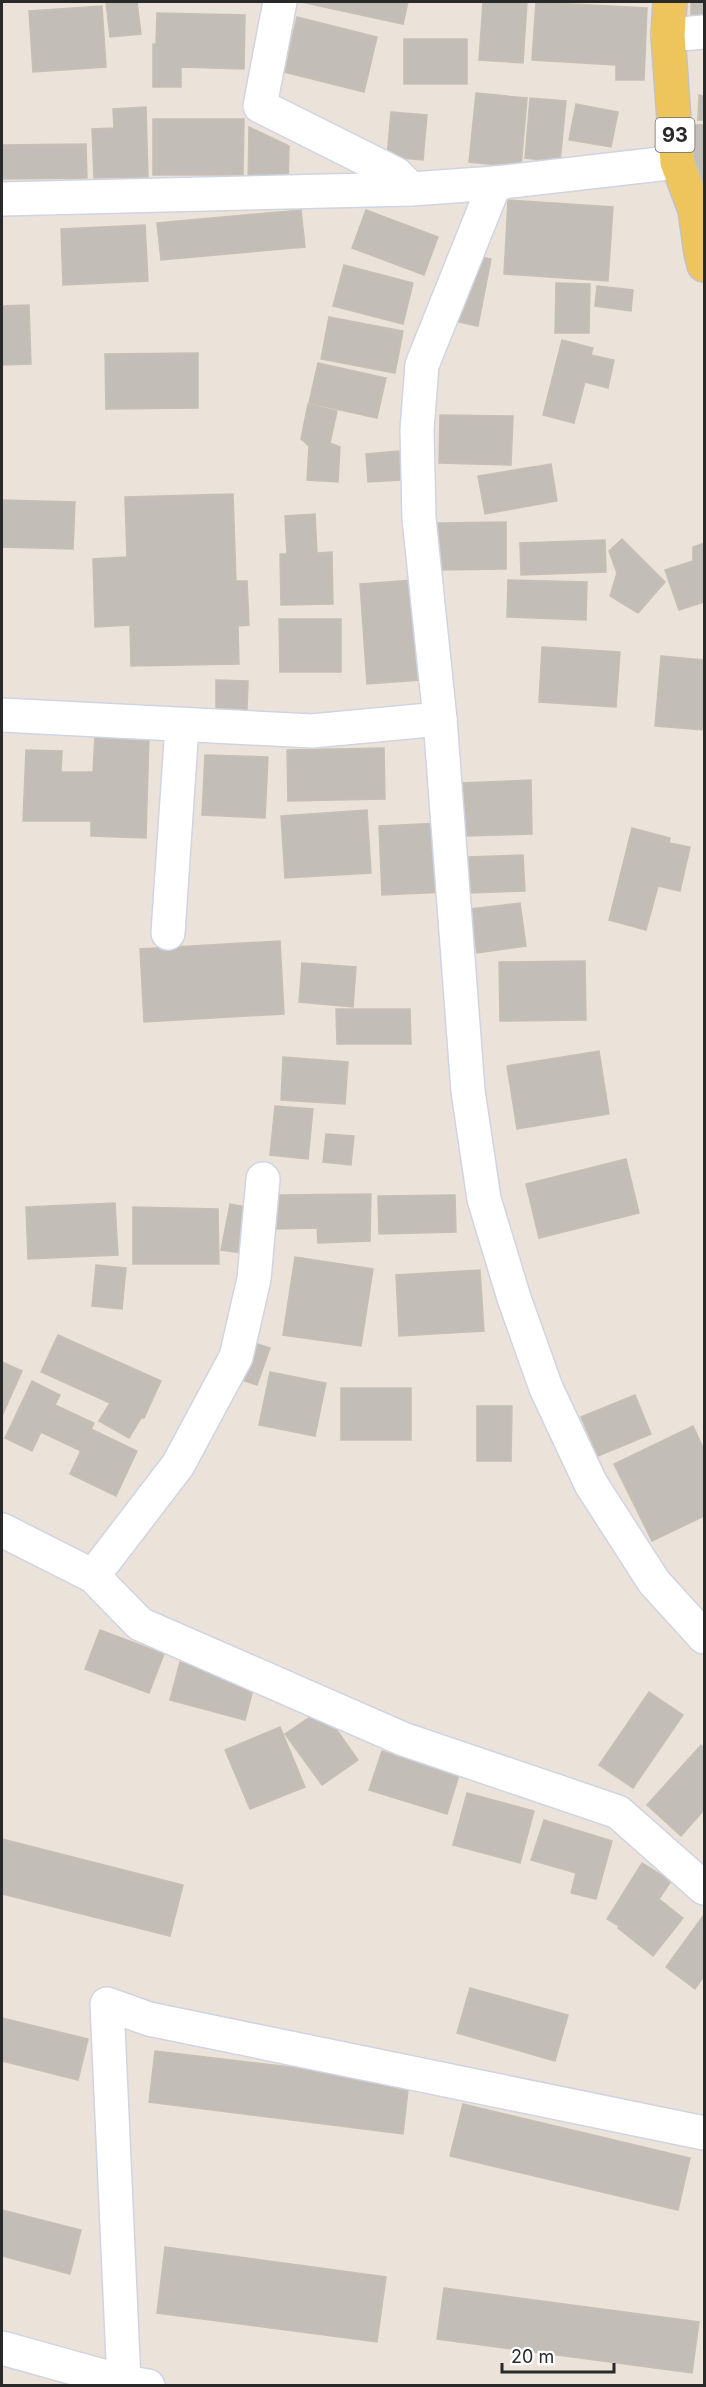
<svg xmlns="http://www.w3.org/2000/svg" width="706" height="2387" font-family="Inter,sans-serif">
<style>
.building{fill:#c3bdb7;stroke:#c6bfb4;stroke-width:1.5}
.lines{fill:none;stroke-linecap:round;stroke-linejoin:round}
.minor-casing{stroke:#d0d4e2;stroke-width:36}
.major-casing{stroke:#c3c3c3;stroke-width:36}
.minor{stroke:#fff;stroke-width:33}
.major{stroke:#eec55d;stroke-width:33}
.labels{text-anchor:middle;stroke-width:5;stroke-linejoin:round;paint-order:stroke}
.shield{fill:#fff;stroke:#696969;stroke-width:1.5}
.shield-label{font-size:20px;font-weight:bold;fill:#292929}
</style>
<rect width="100%" height="100%" fill="#ebe3da"/>
<g class="building">
<path d="M106,2H137L141,34L110,37Z"/>
<path d="M301,2H408L403,24Z"/>
<path d="M483,2H527L523,63L479,60Z"/>
<path d="M536,2L647,8L644,80H616V65L532,60Z"/>
<rect x="691" y="2" width="13" height="15"/>
<path d="M102,6L106,67L33,72L29,11Z"/>
<path d="M157,13L245,15L244,69L181,67V87H153V44H156Z"/>
<path d="M297,17L377,37L364,92L284,72Z"/>
<rect x="404" y="39" width="63" height="45"/>
<path d="M476,93L527,98L521,167L469,162Z"/>
<path d="M699,95L704,96V120H698Z"/>
<path d="M530,98L566,101L560,162L525,158Z"/>
<path d="M576,104L618,112L611,147L569,140Z"/>
<path d="M146,107L148,177L94,178L92,129L114,128L113,109Z"/>
<path d="M391,112L427,115L423,160L387,157Z"/>
<path d="M153,119H244L243,175H153Z"/>
<rect x="689" y="125" width="15" height="56"/>
<path d="M249,127L289,146L288,188H248Z"/>
<path d="M86,144L87,178L2,179V145Z"/>
<path d="M508,200L613,207L608,281L504,274Z"/>
<path d="M301,210L305,247L161,260L157,223Z"/>
<path d="M366,210L438,237L424,275L352,248Z"/>
<path d="M145,225L148,281L63,285L61,229Z"/>
<path d="M462,253L491,259L478,326L449,320Z"/>
<path d="M344,265L413,283L403,324L333,306Z"/>
<path d="M556,283L590,284L589,333H555Z"/>
<path d="M597,286L633,290L631,311L595,306Z"/>
<path d="M29,305L31,364L2,365V306Z"/>
<path d="M329,317L403,331L395,373L321,359Z"/>
<path d="M562,340L593,348L591,355L614,360L608,388L585,382L574,423L543,415Z"/>
<path d="M198,353V408L106,409L105,354Z"/>
<path d="M318,363L386,378L377,418L309,403Z"/>
<path d="M308,404L337,411L330,443L340,447L338,482L307,480L309,446L301,439Z"/>
<path d="M440,415L513,416L511,465L439,463Z"/>
<path d="M399,451L402,480L368,482L366,454Z"/>
<path d="M551,464L557,501L485,514L478,476Z"/>
<path d="M233,494L236,581H247L249,625L238,626L239,664L131,666L130,625L95,627L93,559L127,557L125,497Z"/>
<path d="M2,500L75,502L73,549L2,547Z"/>
<path d="M315,514L317,553L332,552L333,604L281,605L280,554H287L285,516Z"/>
<path d="M506,522V569L438,570V523Z"/>
<path d="M622,539L665,582L638,613L610,596L617,573L609,551Z"/>
<path d="M605,540L606,572L521,575L520,543Z"/>
<path d="M704,543V602L679,610L665,570L693,561V547Z"/>
<path d="M414,580L421,680L367,684L360,584Z"/>
<path d="M508,580L587,582L586,620L507,617Z"/>
<path d="M279,619H341V672H280Z"/>
<path d="M542,647L620,652L616,707L539,702Z"/>
<path d="M661,656L704,660V730L655,726Z"/>
<path d="M216,680L248,681L247,710H216Z"/>
<path d="M95,735L149,737L146,838L91,836V821H23L26,750L62,751L61,772H93Z"/>
<path d="M384,748L385,799L288,801L287,750Z"/>
<path d="M205,755L268,757L265,818L202,815Z"/>
<path d="M531,780L532,834L462,836L460,783Z"/>
<path d="M367,810L371,873L285,878L281,816Z"/>
<path d="M442,823L445,892L382,895L379,826Z"/>
<path d="M632,828L670,838L669,843L690,847L680,891L658,886L646,930L609,920Z"/>
<path d="M523,855L525,891L470,893L468,857Z"/>
<path d="M520,903L526,946L477,953L471,909Z"/>
<path d="M280,941L284,1014L144,1022L140,949Z"/>
<path d="M585,961L586,1020L500,1021L499,962Z"/>
<path d="M302,963L356,967L353,1007L299,1002Z"/>
<path d="M336,1009H410L411,1044H337Z"/>
<path d="M599,1051L609,1114L517,1129L507,1066Z"/>
<path d="M283,1057L348,1062L345,1104L281,1100Z"/>
<path d="M275,1106L313,1109L308,1159L270,1155Z"/>
<path d="M326,1134L354,1136L351,1165L323,1162Z"/>
<path d="M626,1159L639,1213L539,1238L526,1184Z"/>
<path d="M371,1194L370,1241L318,1243L317,1228L274,1229L273,1195Z"/>
<path d="M455,1195L456,1232L379,1234L378,1196Z"/>
<path d="M115,1203L118,1255L28,1259L26,1207Z"/>
<path d="M230,1204L251,1208L241,1253L221,1250Z"/>
<path d="M133,1207L218,1209L219,1264H133Z"/>
<path d="M295,1257L373,1269L361,1346L283,1335Z"/>
<path d="M96,1265L126,1268L122,1309L92,1306Z"/>
<path d="M480,1270L484,1331L399,1336L396,1275Z"/>
<path d="M58,1335L161,1381L144,1418H141L129,1438L99,1421L110,1403L41,1372Z"/>
<path d="M249,1341L270,1348L257,1385L236,1378Z"/>
<path d="M2,1362L22,1371L2,1416Z"/>
<path d="M270,1372L326,1383L315,1436L259,1425Z"/>
<path d="M32,1381L60,1395L55,1405L94,1423L81,1451L41,1432L32,1451L5,1438Z"/>
<rect x="341" y="1388" width="70" height="52"/>
<path d="M635,1395L651,1434L598,1456L581,1417Z"/>
<path d="M477,1406H512L511,1461H477Z"/>
<path d="M693,1426L704,1450V1516L652,1541L614,1464Z"/>
<path d="M91,1429L137,1451L116,1496L70,1474Z"/>
<path d="M100,1630L164,1654L149,1693L85,1669Z"/>
<path d="M180,1662L255,1682L245,1720L170,1700Z"/>
<path d="M649,1692L683,1715L633,1788L599,1765Z"/>
<path d="M322,1709L358,1760L322,1785L285,1734Z"/>
<path d="M280,1727L305,1787L250,1809L225,1750Z"/>
<path d="M701,1745L704,1748V1810L681,1836L647,1805Z"/>
<path d="M382,1751L459,1775L447,1814L369,1790Z"/>
<path d="M467,1793L534,1811L520,1863L453,1845Z"/>
<path d="M544,1820L612,1841L596,1899L571,1893L576,1873L531,1860Z"/>
<path d="M2,1839L183,1885L170,1936L2,1894Z"/>
<path d="M642,1863L671,1881L659,1899L683,1918L653,1956L618,1928L619,1926L607,1919Z"/>
<path d="M703,1916L704,1976L695,1989L666,1967Z"/>
<path d="M470,1988L568,2015L555,2061L457,2033Z"/>
<path d="M2,2018L88,2039L78,2080L2,2061Z"/>
<path d="M155,2051L409,2081L403,2134L149,2102Z"/>
<path d="M463,2104L690,2158L678,2210L450,2156Z"/>
<path d="M2,2210L81,2230L70,2274L2,2256Z"/>
<path d="M165,2247L386,2277L377,2342L157,2313Z"/>
<path d="M444,2288L699,2322L692,2373L437,2339Z"/>
</g>
<g class="lines">
<defs>
<g id="minor">
<path d="M280,2L260,106L396,174L411,189"/>
<path d="M668,35L704,32"/>
<path d="M495,183L422,365L417,430L419,518L440,719L468,1091L484,1199L514,1298L546,1388L591,1484L654,1582L704,1637"/>
<path d="M2,199L411,189L495,183L677,162"/>
<path d="M2,715L312,731L440,719"/>
<path d="M168,933L182,726"/>
<path d="M2,1530L93,1576L140,1624L403,1739L618,1812L704,1888"/>
<path d="M93,1576L178,1465L236,1357L254,1279L263,1179"/>
<path d="M2,2348L124,2382L148,2386"/>
<path d="M124,2382L107,2004L149,2019L704,2133"/>
</g>
<path id="major" d="M670,2L668,35L677,162L695,210L701,253L704,265"/>
</defs>
<use href="#minor" class="minor-casing"/>
<use href="#major" class="major-casing"/>
<use href="#minor" class="minor"/>
<use href="#major" class="major"/>
</g>
<g class="labels">
<rect class="shield" x="655.5" y="118" width="39" height="34" rx="4.5"/>
<g class="shield-label">
<text x="675" y="142">93</text>
</g>
</g>
<rect width="706" height="2387" fill="none" stroke="#292929" stroke-width="6"/>
<path d="M502 2363v9h112v-9" fill="none" stroke="#292929" stroke-width="3"/>
<text x="511" y="2363" font-size="18" fill="#292929" stroke="#ffffff" stroke-width="4.5" paint-order="stroke">20 m</text>
</svg>
